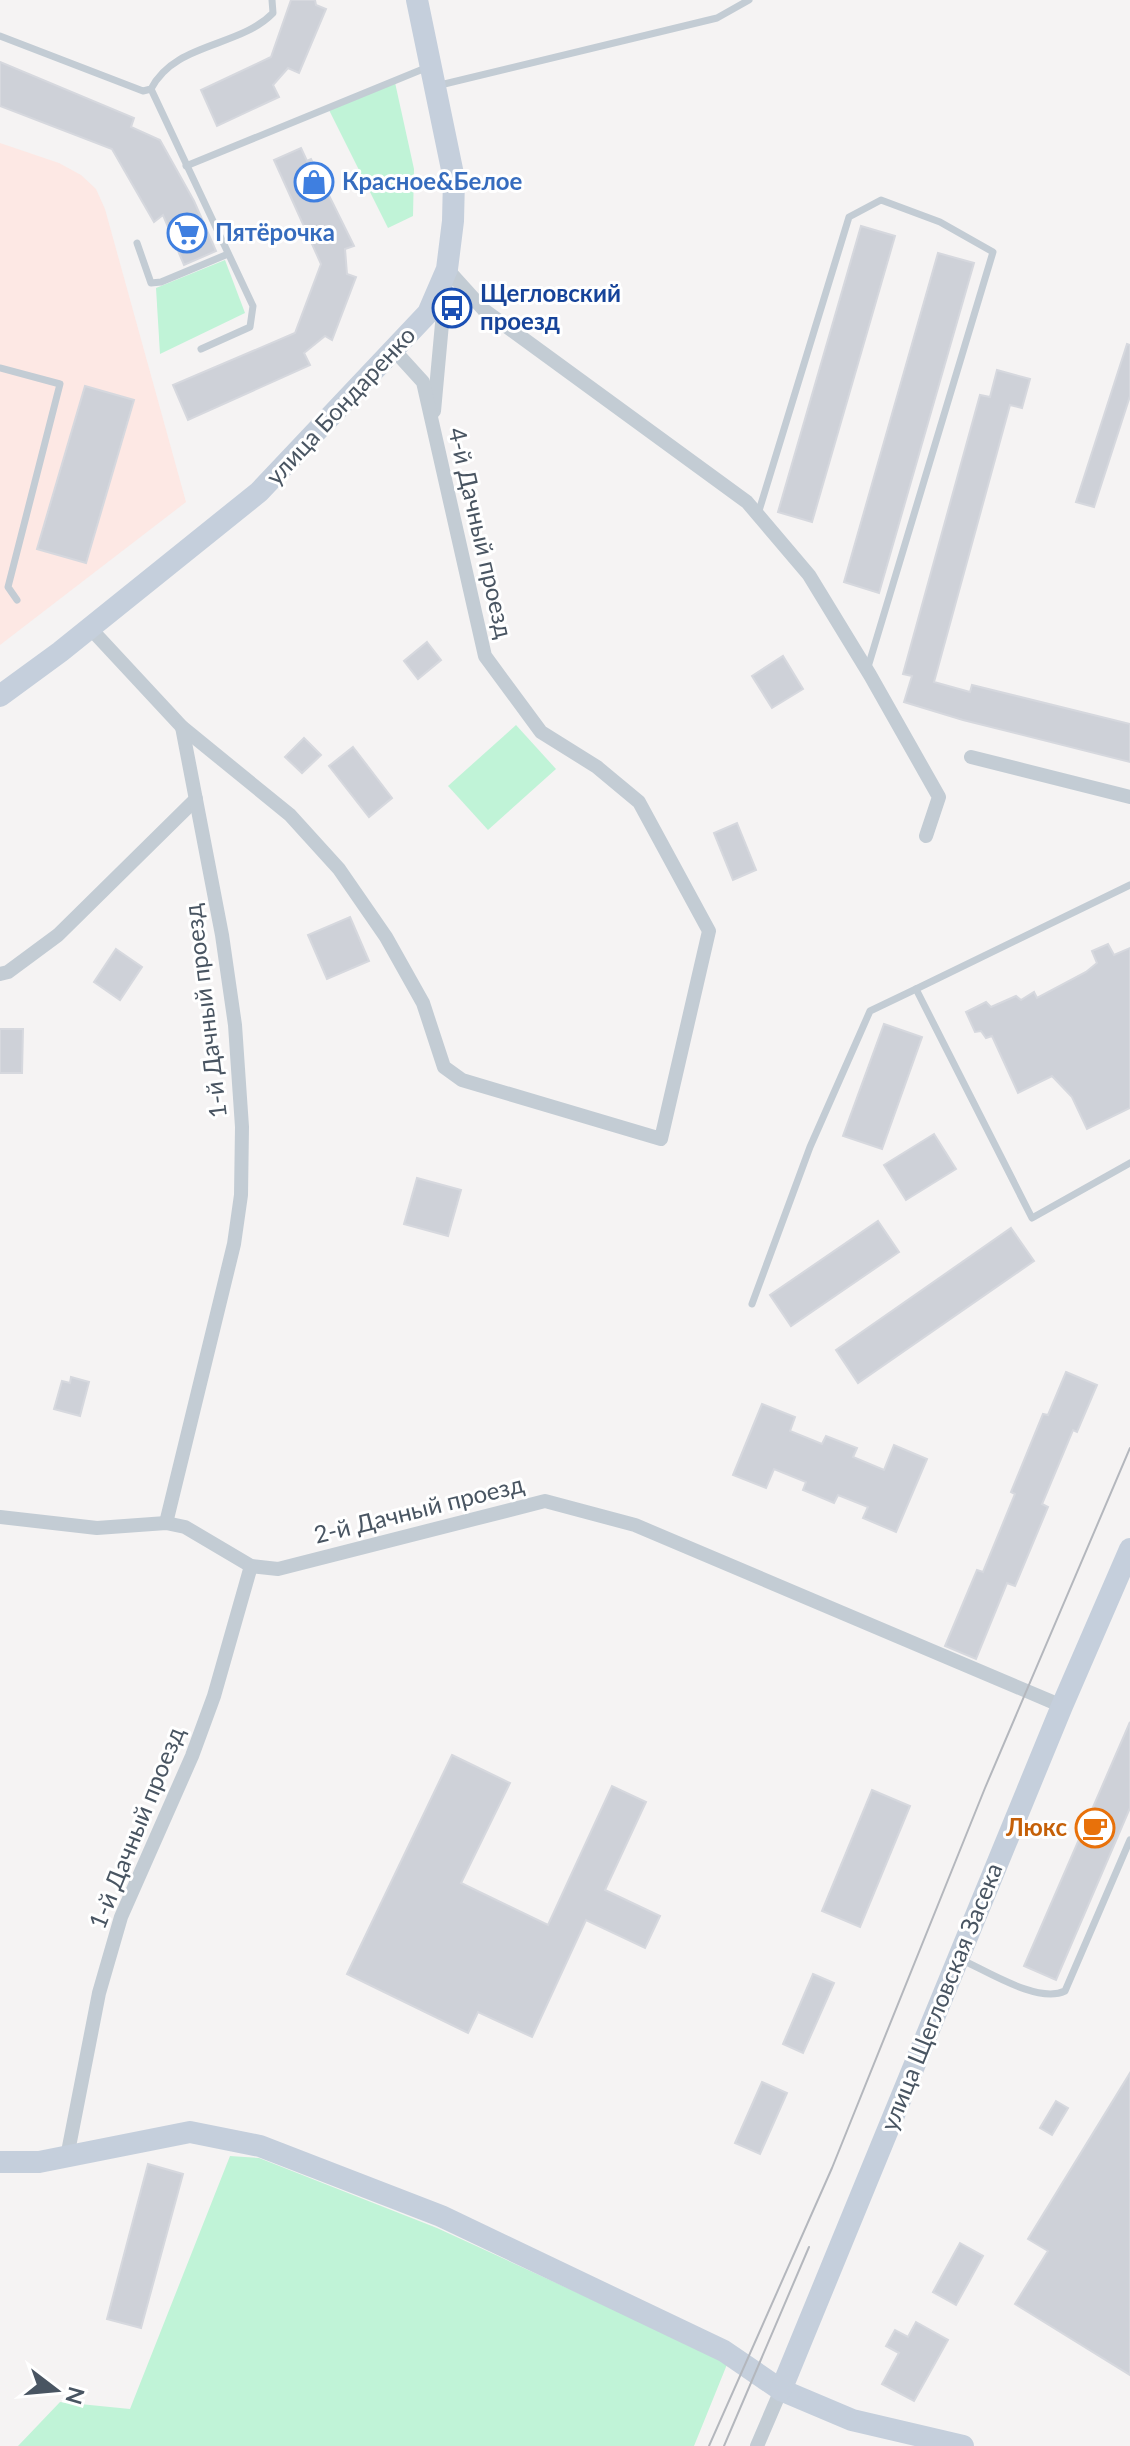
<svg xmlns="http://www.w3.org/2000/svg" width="1130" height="2446" font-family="Lato,sans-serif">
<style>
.medical{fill:#fde8e4}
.green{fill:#c0f3d7}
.building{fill:#ced1d8;stroke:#d6d8de;stroke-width:2}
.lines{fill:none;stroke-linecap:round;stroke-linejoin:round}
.lane{stroke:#c3ccd4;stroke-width:7}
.street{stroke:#c3ccd4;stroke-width:14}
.secondary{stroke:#c5cfdc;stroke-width:22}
.tram{stroke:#b4b7bd;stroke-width:2}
.labels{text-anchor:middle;stroke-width:6;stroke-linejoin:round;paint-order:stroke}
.shop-label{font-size:24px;font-weight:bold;fill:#366cbe;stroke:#fff;text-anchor:start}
.transit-label{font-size:24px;font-weight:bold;fill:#164399;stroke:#fff;text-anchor:start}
.street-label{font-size:24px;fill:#495562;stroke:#fff}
.food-label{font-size:24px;font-weight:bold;fill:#c56008;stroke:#fff;text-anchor:end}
</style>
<rect width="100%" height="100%" fill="#f5f3f3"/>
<path class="medical" d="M0,143L59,163L81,175L96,189L105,209L186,502L0,645Z"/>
<g class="green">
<path d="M394,78L414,169L413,216L388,228L327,106Z"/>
<path d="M225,260L245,313L160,354L156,288Z"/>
<path d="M516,725L556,769L488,830L448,786Z"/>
<path d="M230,2156L259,2158L437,2228L728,2362L694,2446H18L60,2402L130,2409Z"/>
</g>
<g class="building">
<path d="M291,0H315L316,5L326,9L299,73L288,68L273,85L279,97L217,126L201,90L271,57Z"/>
<path d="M0,62L134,118L131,127L160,140L194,201L216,251L184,265L163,215L154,222L112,149L0,106Z"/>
<path d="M301,148L307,161L311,159L354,246L345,249L347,274L356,277L332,340L325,336L304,353L310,365L188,420L173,385L295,333L321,264L274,160Z"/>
<path d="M861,226L895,236L812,522L778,512Z"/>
<path d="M938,253L974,263L879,593L844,582Z"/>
<path d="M1127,344L1130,345V396L1094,507L1076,502Z"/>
<path d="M997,370L1030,379L1022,408L1010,405L934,682L970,692L972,685L1130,724V762L963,720L904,702L912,676L903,674L980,395L990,397Z"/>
<path d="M85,386L134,400L86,563L37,549Z"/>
<path d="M427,642L441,660L418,679L404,661Z"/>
<path d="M783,656L803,689L772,708L752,676Z"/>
<path d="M304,738L321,755L302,773L285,757Z"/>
<path d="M353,747L392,798L369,817L329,766Z"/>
<path d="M737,823L756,870L733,880L714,833Z"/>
<path d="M350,917L369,961L327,979L308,935Z"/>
<path d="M1108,944L1114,955L1130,948V1108L1087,1129L1072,1097L1052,1076L1018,1093L992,1036L986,1038L981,1031L975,1032L966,1012L986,1002L991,1007L1016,996L1021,1000L1034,992L1037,998L1086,972L1097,963L1092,951Z"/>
<path d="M116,949L142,967L120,1000L94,982Z"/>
<path d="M884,1024L922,1037L882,1149L843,1136Z"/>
<path d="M0,1029H23L22,1073H0Z"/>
<path d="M934,1134L956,1169L906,1200L884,1165Z"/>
<path d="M417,1178L461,1190L448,1236L404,1224Z"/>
<path d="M878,1221L899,1252L791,1326L770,1295Z"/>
<path d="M1011,1228L1034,1261L858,1383L836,1350Z"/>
<path d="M1066,1372L1097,1385L1077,1432L1073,1430L1042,1504L1048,1507L1015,1586L1007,1583L976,1659L945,1646L977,1570L983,1572L1015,1494L1011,1492L1043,1414L1048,1415Z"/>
<path d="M71,1377L89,1382L80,1416L54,1409L62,1381L70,1383Z"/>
<path d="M762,1404L795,1417L790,1431L822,1444L826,1436L857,1448L853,1457L884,1470L894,1445L927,1459L896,1532L863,1518L868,1507L838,1495L834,1503L803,1490L806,1482L774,1469L766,1488L733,1475Z"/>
<path d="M1130,1722V1808L1056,1980L1024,1966Z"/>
<path d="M452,1755L510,1783L461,1883L548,1925L612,1786L646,1802L605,1890L660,1916L645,1948L586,1920L532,2037L478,2012L468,2033L347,1974Z"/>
<path d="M872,1790L910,1806L860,1927L822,1911Z"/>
<path d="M813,1974L834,1983L803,2053L783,2044Z"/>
<path d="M1130,2073V2375L1015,2304L1048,2251L1028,2239Z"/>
<path d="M762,2082L787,2093L760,2154L735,2143Z"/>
<path d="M1056,2101L1068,2108L1052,2135L1040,2128Z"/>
<path d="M148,2164L183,2174L141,2328L107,2319Z"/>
<path d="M960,2243L983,2256L956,2305L933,2292Z"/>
<path d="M916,2322L948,2340L914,2401L882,2384L899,2353L886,2346L895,2330L908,2337Z"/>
</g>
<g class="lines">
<g class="lane">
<path d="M0,36L143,91L151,89C175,42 239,48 273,13L272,0"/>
<path d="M436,86L717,18L749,0"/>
<path d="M151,89L253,306L250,327L201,349"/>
<path d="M186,166L428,67"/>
<path d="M137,243L151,283L161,282L228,254"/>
<path d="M0,368L60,384L8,587L17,600"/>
<path d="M758,514L849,217L881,200L940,222L993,252L868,667"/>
<path d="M1130,885L916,989L1032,1218L1130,1163"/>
<path d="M752,1304L810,1147L870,1011L916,989"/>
<path d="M960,1959C987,1971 1038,2004 1065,1991L1130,1840"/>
</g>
<g class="street">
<path d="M434,411L447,269L484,310L747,502L809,575L870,675L939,797L926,836"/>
<path d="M90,628L182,727L290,815L339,869L386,937L423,1003L444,1067L462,1080L661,1139L709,931L639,802L597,767L541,732L485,656L423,382L393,349"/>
<path d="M971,757L1130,797"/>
<path d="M0,974L8,972L58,935L196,799"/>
<path d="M0,1517L97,1528L166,1523L185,1527L251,1566L278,1569L545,1501L635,1525L1062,1706"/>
<path d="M166,1523L234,1244L241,1195L242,1127L235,1025L222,935L182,727"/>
<path d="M67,2157L99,1993L121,1917L192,1756L214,1696L251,1566"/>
<path d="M757,2446L781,2390"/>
</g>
<g class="secondary">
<path d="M0,696L60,652L259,492L428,313L447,269L453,221L454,179L417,0"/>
<path d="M0,2162H39L190,2132L260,2146L441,2216L724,2351L781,2390L852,2420L963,2446"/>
<path d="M781,2390L1062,1706L1130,1549"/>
</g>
<g class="tram">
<path d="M709,2446L832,2168L985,1788L1130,1448"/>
<path d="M724,2446L809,2247"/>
</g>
</g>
<defs>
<symbol id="shop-ring" viewBox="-11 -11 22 22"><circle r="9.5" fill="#fff" stroke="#3f7fe0" stroke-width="1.5"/><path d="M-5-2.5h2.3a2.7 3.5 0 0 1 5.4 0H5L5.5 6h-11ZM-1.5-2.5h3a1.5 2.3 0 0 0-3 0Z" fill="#3f7fe0"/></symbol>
<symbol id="supermarket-ring" viewBox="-11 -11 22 22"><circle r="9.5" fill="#fff" stroke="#3f7fe0" stroke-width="1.5"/><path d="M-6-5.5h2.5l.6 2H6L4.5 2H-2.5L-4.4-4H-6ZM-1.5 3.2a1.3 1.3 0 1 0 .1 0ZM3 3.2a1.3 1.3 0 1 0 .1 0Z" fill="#3f7fe0"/></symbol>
<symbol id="bus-ring" viewBox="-11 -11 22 22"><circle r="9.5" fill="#fff" stroke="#1a4fb4" stroke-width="1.5"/><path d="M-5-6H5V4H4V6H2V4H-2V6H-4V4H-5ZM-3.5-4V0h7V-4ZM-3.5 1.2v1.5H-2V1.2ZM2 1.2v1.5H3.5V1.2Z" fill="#1a4fb4"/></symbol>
<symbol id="cafe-ring" viewBox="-11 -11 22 22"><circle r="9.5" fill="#fff" stroke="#e8710a" stroke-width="1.5"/><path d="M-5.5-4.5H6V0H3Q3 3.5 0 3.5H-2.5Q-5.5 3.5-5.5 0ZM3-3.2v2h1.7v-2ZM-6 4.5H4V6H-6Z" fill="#e8710a"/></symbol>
</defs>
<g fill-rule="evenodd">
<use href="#shop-ring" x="292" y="160" width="44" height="44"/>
<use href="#supermarket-ring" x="165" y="211" width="44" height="44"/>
<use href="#bus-ring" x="430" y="286" width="44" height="44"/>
<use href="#cafe-ring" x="1073" y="1806" width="44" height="44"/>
</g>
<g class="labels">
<g class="shop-label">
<text x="342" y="190">Красное&amp;Белое</text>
<text x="215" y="241">Пятёрочка</text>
</g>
<g class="transit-label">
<text x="480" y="302">Щегловский<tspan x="480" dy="28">проезд</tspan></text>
</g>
<g class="street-label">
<text transform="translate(341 406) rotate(-47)" y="8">улица Бондаренко</text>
<text transform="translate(480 533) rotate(77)" y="8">4-й Дачный проезд</text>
<text transform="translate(206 1011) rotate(-97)" y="8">1-й Дачный проезд</text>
<text transform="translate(419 1510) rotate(-14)" y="8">2-й Дачный проезд</text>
<text transform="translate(137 1828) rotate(-68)" y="8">1-й Дачный проезд</text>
<text transform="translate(942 1997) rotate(-68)" y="8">улица Щегловская Засека</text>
</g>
<g class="food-label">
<text x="1067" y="1836">Люкс</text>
</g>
</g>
<g transform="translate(56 2390) rotate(106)" stroke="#ffffff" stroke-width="6" paint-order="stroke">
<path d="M0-6L14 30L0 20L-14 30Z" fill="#495562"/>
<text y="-12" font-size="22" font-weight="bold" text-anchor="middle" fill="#495562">N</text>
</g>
</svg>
